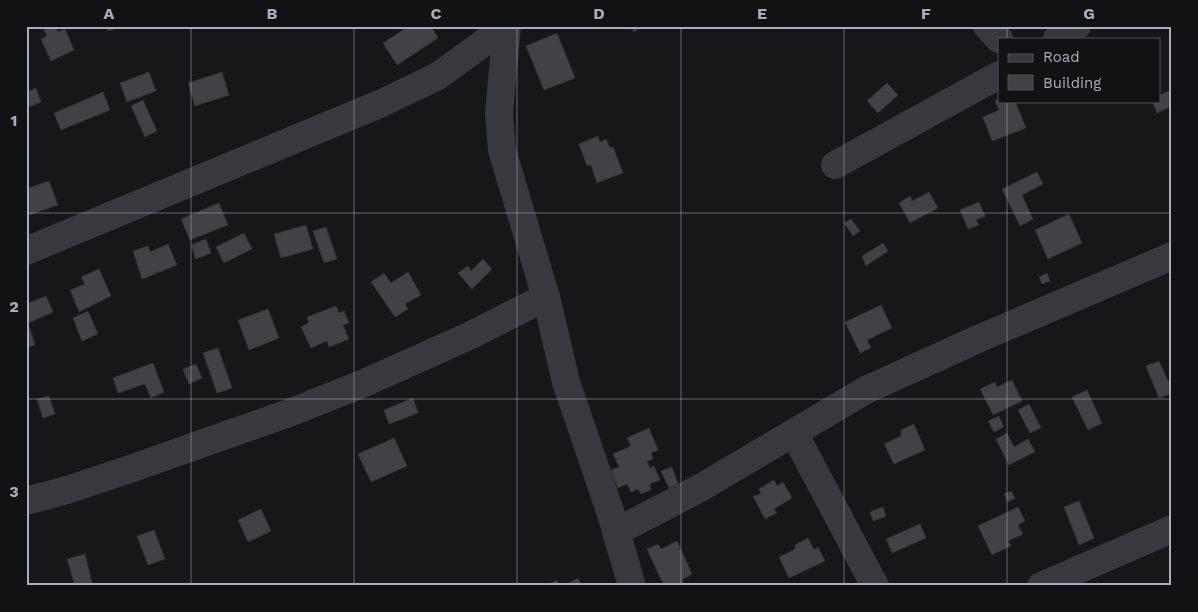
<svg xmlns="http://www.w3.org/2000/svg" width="1198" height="612" font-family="'Work Sans',sans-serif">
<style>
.building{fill:#414146;stroke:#323135}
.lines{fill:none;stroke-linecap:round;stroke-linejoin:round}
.minor{stroke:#38383f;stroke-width:28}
.grid{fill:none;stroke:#a9acba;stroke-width:1;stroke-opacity:0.55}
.neatline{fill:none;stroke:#a9acba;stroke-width:2}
.grid-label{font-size:16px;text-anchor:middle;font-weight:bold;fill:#a9acba}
</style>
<rect width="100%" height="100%" fill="#171719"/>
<g class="building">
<path d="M52,26H55L58,32L65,29L74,50L51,61L41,39L47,36L44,30Z"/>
<path d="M107,26H125L108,31Z"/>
<path d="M409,26H431L438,38L397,65L383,43Z"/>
<path d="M630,26H642L634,32Z"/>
<path d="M557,33L575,78L544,90L526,46Z"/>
<path d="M149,72L156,91L127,102L120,83Z"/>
<path d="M222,72L229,95L195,106L188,83Z"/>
<path d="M887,83L898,95L878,113L867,101Z"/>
<path d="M36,88L41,102L26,108V92Z"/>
<path d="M1172,90V106L1157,113L1152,101H1159V95Z"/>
<path d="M103,92L110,110L61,130L54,113Z"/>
<path d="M999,99V101H1015L1026,128L992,141L983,117L999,110L995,101Z"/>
<path d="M143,100L157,131L145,137L131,106Z"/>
<path d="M598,136L600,142L606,139L610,148L613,147L623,173L597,183L591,165L587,166L579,144Z"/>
<path d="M1037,172L1043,184L1022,195L1033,219L1020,226L1002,189Z"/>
<path d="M49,181L58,205L26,216V189Z"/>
<path d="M929,192L938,208L910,223L899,203L910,196L912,201Z"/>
<path d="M979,202L985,216L976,220L979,225L968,229L960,210Z"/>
<path d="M219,203L228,225L190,240L181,219Z"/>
<path d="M1069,214L1082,243L1048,259L1035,230Z"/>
<path d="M851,219L860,231L853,236L844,223Z"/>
<path d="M306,225L313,249L281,258L274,234Z"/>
<path d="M326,227L337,259L324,263L313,231Z"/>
<path d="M244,233L252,249L224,263L216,247Z"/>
<path d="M206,239L211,253L196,259L191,245Z"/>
<path d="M883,243L888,251L866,266L862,256Z"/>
<path d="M168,244L177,265L142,279L133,251L148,246L150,252Z"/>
<path d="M483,259L492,269L472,289L458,273L468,266L471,271Z"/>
<path d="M99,269L111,296L79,312L70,290L85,284L81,277Z"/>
<path d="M408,272L421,295L405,304L408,309L395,317L371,282L384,273L391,283Z"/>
<path d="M1047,273L1050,281L1042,284L1039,277Z"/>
<path d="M46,296L53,312L26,324V304Z"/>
<path d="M881,305L892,328L867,340L871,348L860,353L845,322Z"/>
<path d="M336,306L339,313L344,311L349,323L343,325L349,339L329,347L327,341L311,348L301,327L309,323L307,317Z"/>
<path d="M268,309L279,338L249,350L238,320Z"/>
<path d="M88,311L98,334L82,341L73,318Z"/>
<path d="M29,326L35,345L26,348V327Z"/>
<path d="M218,348L232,388L217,393L203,353Z"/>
<path d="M1159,361L1168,381L1172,379V393L1159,398L1146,366Z"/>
<path d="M153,363L164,392L151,398L145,384L118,393L113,378Z"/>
<path d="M196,364L202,378L189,384L183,369Z"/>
<path d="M1012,380L1022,401L993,415L980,389L995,382L997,387Z"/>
<path d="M1087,390L1102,423L1088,430L1072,397Z"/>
<path d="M49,396L55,414L43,418L37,399Z"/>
<path d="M413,398L418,413L389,424L384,410Z"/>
<path d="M1029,404L1041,428L1030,433L1018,410Z"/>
<path d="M999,416L1004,427L994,432L988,421Z"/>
<path d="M914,424L925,450L894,464L884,444L901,436V430Z"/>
<path d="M649,428L658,450L651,453L653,459L647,461L650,468L654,466L660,480L650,484L651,490L641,494L638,489L631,492L627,484L618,488L611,470L619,467L613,454L631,446L627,438Z"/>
<path d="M1007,433L1014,447L1028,439L1035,452L1009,465L996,439Z"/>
<path d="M394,438L407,466L371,482L358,454Z"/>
<path d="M672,467L678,484L669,488L661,471Z"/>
<path d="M774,480L777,486L783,482L792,498L774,509L777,513L765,519L753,496L761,494L759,489Z"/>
<path d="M1011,491L1015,498L1008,502L1004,494Z"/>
<path d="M1079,501L1094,538L1079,545L1064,507Z"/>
<path d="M883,507L886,516L873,521L870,512Z"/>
<path d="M1018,507L1025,521L1018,525L1023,534L1008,541L1011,546L992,555L978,526Z"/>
<path d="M261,509L271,531L248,542L238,520Z"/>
<path d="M920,524L926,538L892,553L886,539Z"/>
<path d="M154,530L165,559L148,565L137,536Z"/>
<path d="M808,538L814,550L818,547L825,561L789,578L779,557L795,549V545Z"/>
<path d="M677,541L692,574L683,579V586H664L647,549L658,544L661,549Z"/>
<path d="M85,554L93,586H75L67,559Z"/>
<path d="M578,578L582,586H563Z"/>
<path d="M557,580L560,586H546Z"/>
</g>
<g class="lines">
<g class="minor">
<path d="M507,26L499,113L502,150L546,297L566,382L611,514L632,586"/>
<path d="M987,26L999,39"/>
<path d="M1057,39L1077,26"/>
<path d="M835,165L999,75"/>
<path d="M26,251L382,103L438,76L507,26"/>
<path d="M794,433L875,586"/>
<path d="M26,501L67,490L130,469L289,413L362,384L469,336L546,297"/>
<path d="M616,532L702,487L866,390L978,339L1172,256"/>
<path d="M1041,586L1172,529"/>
</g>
</g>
<path class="grid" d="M191,26V586M354,26V586M517,26V586M681,26V586M844,26V586M1007,26V39M1007,101V586M26,213H1172M26,399H1172"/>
<rect width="1198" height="612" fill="none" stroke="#121214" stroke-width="55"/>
<rect x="998" y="38" width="162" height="65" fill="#121214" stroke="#4e5056"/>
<rect x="1008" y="54" width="25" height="8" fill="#38383f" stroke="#4e5056"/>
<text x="1043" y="62" font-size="15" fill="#a9acba">Road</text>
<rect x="1008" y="75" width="25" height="15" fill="#414146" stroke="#4e5056"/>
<text x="1043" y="88" font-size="15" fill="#a9acba">Building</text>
<rect x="28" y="28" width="1142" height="556" class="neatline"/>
<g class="grid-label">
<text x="109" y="19">A</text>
<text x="272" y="19">B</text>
<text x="436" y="19">C</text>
<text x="599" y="19">D</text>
<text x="762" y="19">E</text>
<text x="926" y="19">F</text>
<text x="1089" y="19">G</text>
<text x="14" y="126">1</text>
<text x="14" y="312">2</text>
<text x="14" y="497">3</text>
</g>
</svg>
